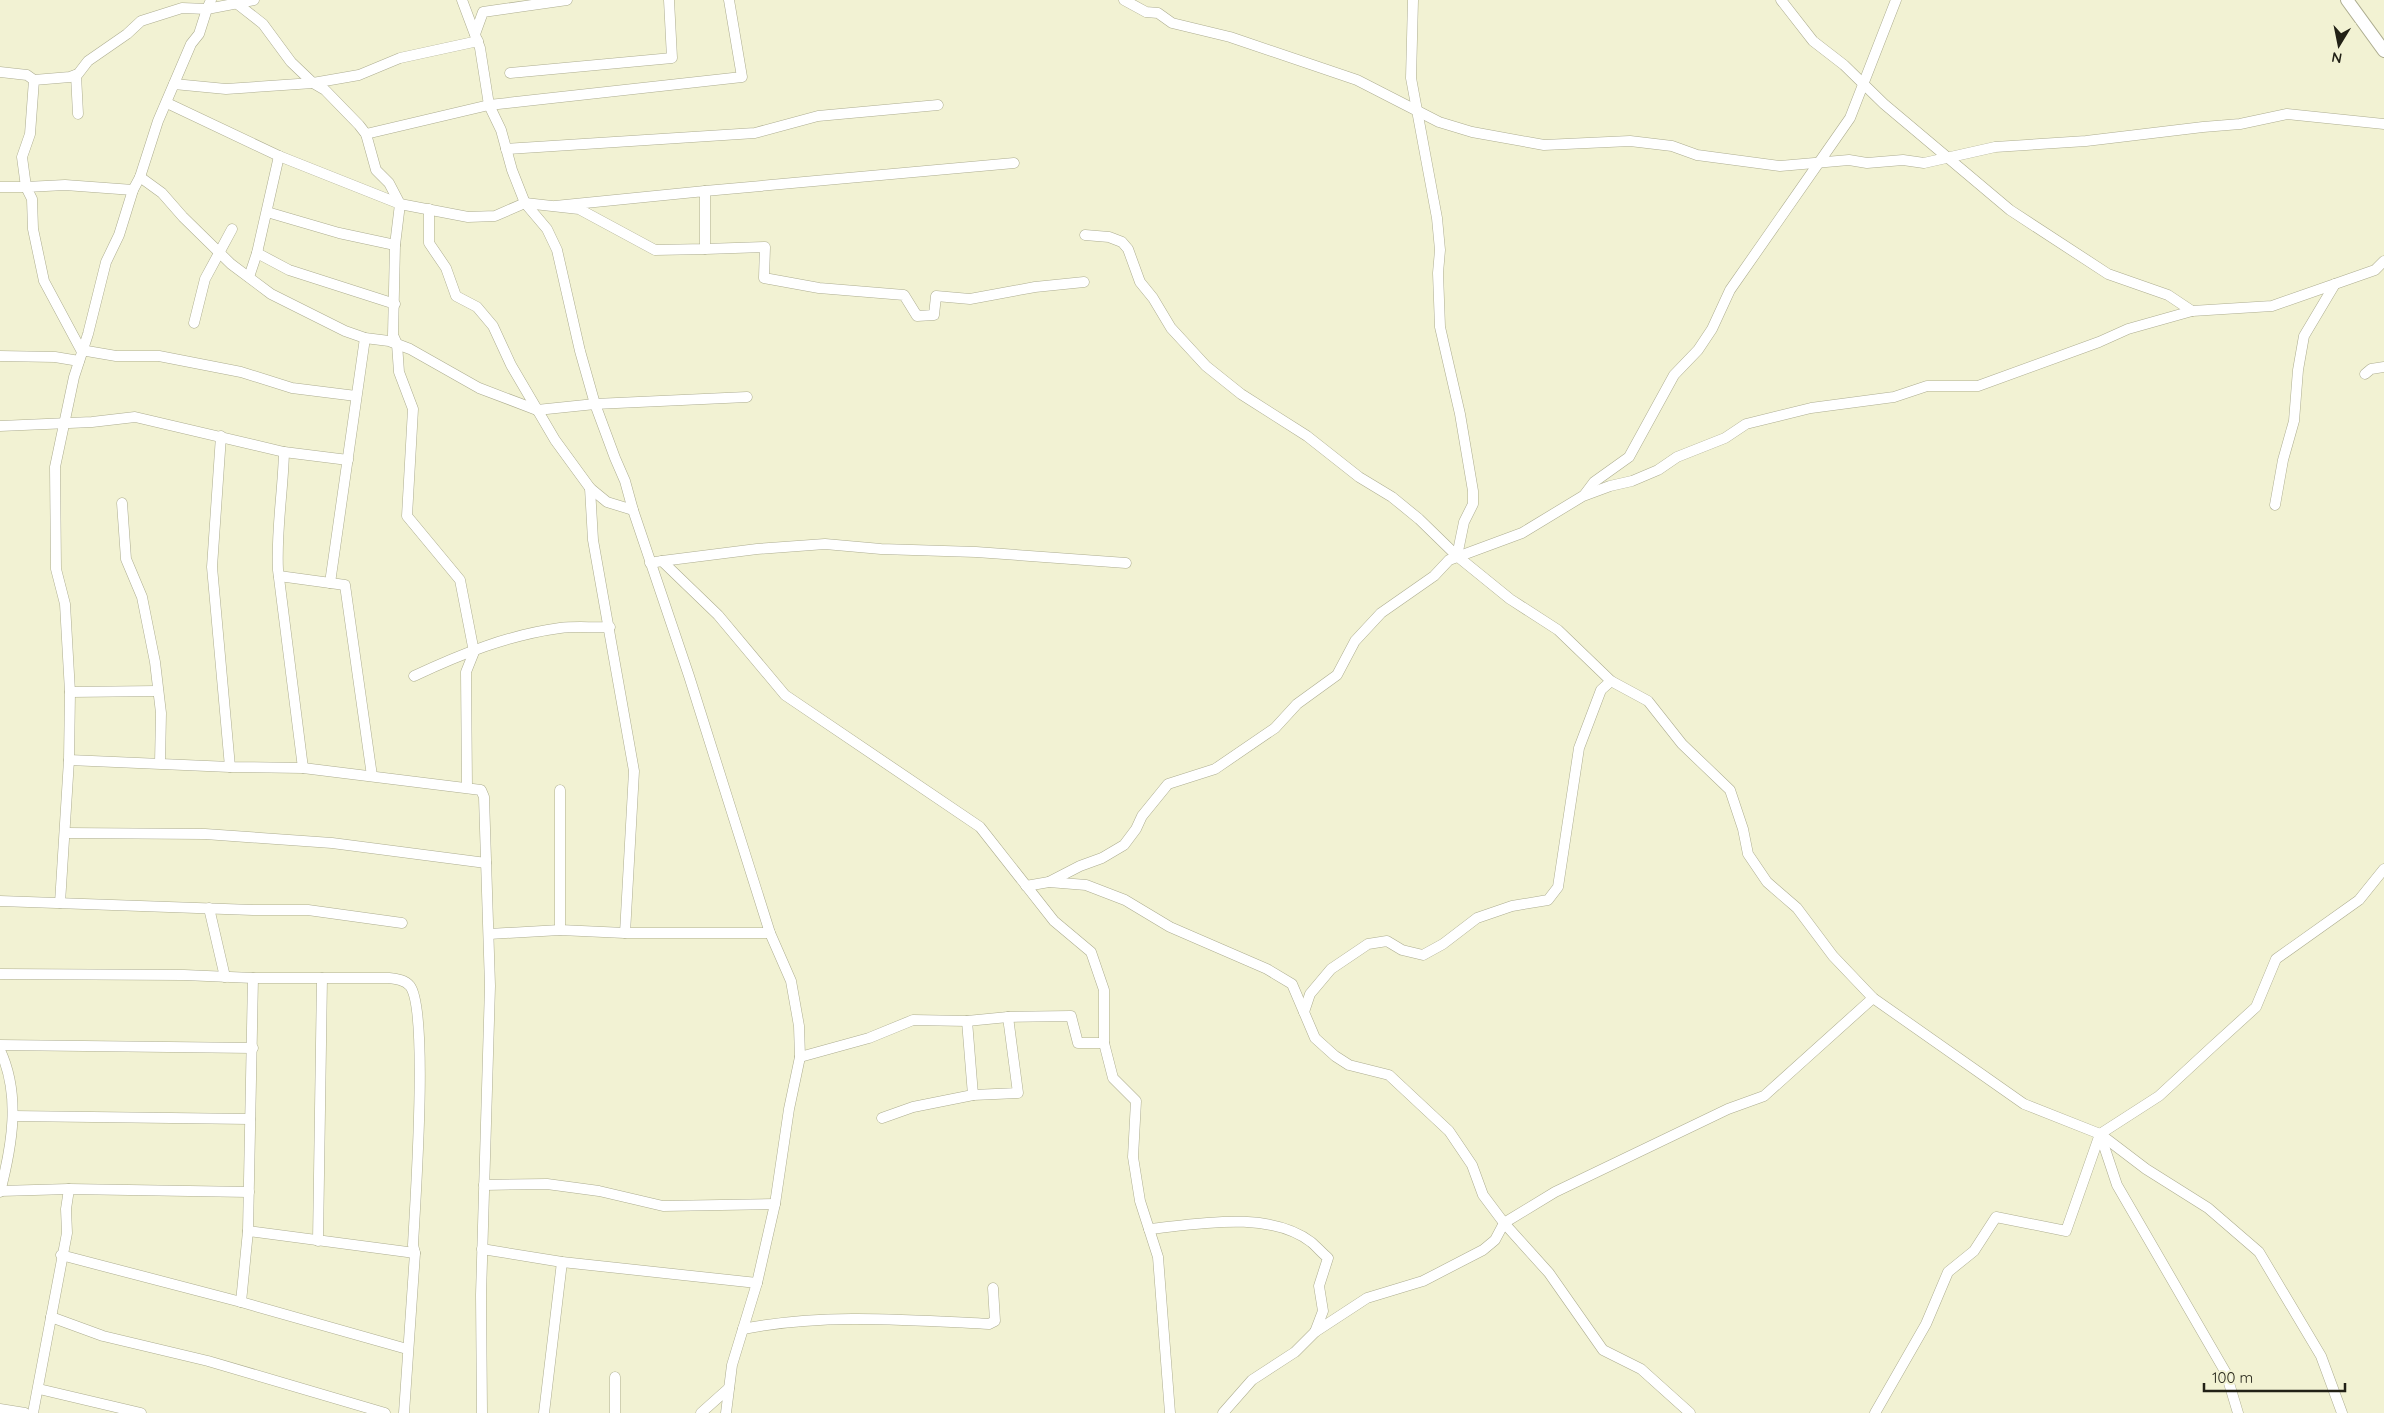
<svg xmlns="http://www.w3.org/2000/svg" width="2384" height="1413" font-family="Quicksand,sans-serif">
<style>
.lines{fill:none;stroke-linecap:round;stroke-linejoin:round}
.minor-casing{stroke:#adad90;stroke-width:11}
.tertiary-casing{stroke:#adad90;stroke-width:14}
.minor{stroke:#fff;stroke-width:10}
.tertiary{stroke:#fff;stroke-width:12}
</style>
<rect width="100%" height="100%" fill="#f2f2d3"/>
<g class="lines">
<defs>
<g id="minor">
<path d="M462,0L480,48L489,105L501,130L512,170L525,203L547,229L557,250L580,351L595,404L615,458L625,481L633,510L689,676L770,933L791,981L799,1026L800,1057L789,1109L775,1204L757,1283L732,1365L726,1413"/>
<path d="M1124,0L1146,12L1158,13L1172,23L1230,37L1357,80L1439,122L1472,132L1544,145L1630,141L1672,146L1697,155L1780,166L1849,160L1867,163L1903,160L1924,163L1995,147L2086,141L2203,127L2240,124L2287,114L2384,124"/>
<path d="M1413,0L1411,78L1437,218L1440,250L1438,273L1440,327L1460,414L1473,491V504L1464,522L1457,556"/>
<path d="M1781,0L1813,41L1844,65L1884,104L2010,210L2108,274L2168,295L2192,311"/>
<path d="M235,2L263,24L291,62L313,83L325,90L359,125L366,134L376,170L389,183L400,204L395,245L393,335L397,344L399,372L413,409L407,516L460,580L474,652L466,672L467,787"/>
<path d="M475,34L483,12L567,0"/>
<path d="M0,72L27,75L34,80"/>
<path d="M510,73L672,58L669,0"/>
<path d="M76,75L78,114"/>
<path d="M174,84L226,89L313,83L359,75L400,58L478,41"/>
<path d="M167,103L279,156L400,204L468,217L495,216L525,203L579,209L655,250L705,249V191L555,206"/>
<path d="M366,134L489,105L742,77L729,0"/>
<path d="M506,149L755,133L818,116L938,105"/>
<path d="M140,177L162,193L183,217L231,264L271,294L345,331L365,338L389,341L410,349L479,388L537,410L595,404L747,397"/>
<path d="M0,187H26L22,157L30,134L34,80L70,77L78,74L88,61L127,34L141,21L182,8L207,9L211,0"/>
<path d="M133,190L65,185L26,187L32,199L33,229L44,281L81,350L116,356H159L241,372L292,388L356,396"/>
<path d="M705,191L1014,163"/>
<path d="M429,209V243L446,268L456,296L477,307L493,326L511,365L555,440L590,488L607,502L633,510"/>
<path d="M267,212L339,233L395,245"/>
<path d="M1085,235L1109,237L1122,242L1128,249L1140,282L1153,298L1171,328L1206,366L1241,394L1307,436L1359,477L1392,497L1419,519L1457,556L1510,599L1558,630L1611,681L1648,701L1682,744L1730,790L1743,829L1748,854L1767,882L1797,908L1833,956L1873,998L2024,1104L2100,1134L2146,1169L2208,1208L2259,1252L2321,1356L2342,1413"/>
<path d="M705,249L765,247L764,278L819,288L904,295L917,316L934,315L936,296L970,299L1035,287L1084,282"/>
<path d="M257,253L289,270L395,304"/>
<path d="M249,277L257,253L279,156"/>
<path d="M194,323L205,279L232,229"/>
<path d="M0,356L55,357L79,361"/>
<path d="M2365,374L2371,369L2384,367"/>
<path d="M0,426L92,422L135,417L284,452L348,460"/>
<path d="M221,436L212,567L230,767"/>
<path d="M284,452C283,492 276,530 278,570L303,768"/>
<path d="M590,488L593,540L634,771L625,933"/>
<path d="M1585,494L1594,482L1629,457L1674,375L1698,350L1712,329L1730,290L1850,118L1896,0"/>
<path d="M122,503L126,559L142,597L155,662L161,713L160,763"/>
<path d="M2275,505L2283,460L2294,421L2298,370L2304,336L2335,284L2375,270L2384,261"/>
<path d="M662,561L757,549L825,544L881,549L976,552L1126,563"/>
<path d="M650,563L662,561L718,615L785,695L980,827L1054,921L1091,952L1104,990V1043L1113,1078L1136,1101L1133,1157L1140,1201L1158,1257L1170,1413"/>
<path d="M279,576L345,585L372,776"/>
<path d="M330,583L365,338"/>
<path d="M414,676C461,654 508,635 560,628C576,626 594,628 610,627"/>
<path d="M70,692L158,691"/>
<path d="M69,760L230,767L303,768L481,790L484,797L490,986L481,1295L482,1413"/>
<path d="M560,790V930"/>
<path d="M66,833L205,834L332,843L486,863"/>
<path d="M1049,882L1080,866L1102,858L1124,845L1136,829L1142,816L1168,784L1215,769L1275,728L1297,704L1337,675L1355,641L1381,613L1434,576L1449,560L1522,533L1583,496L1610,486L1632,481L1658,470L1677,457L1725,438L1746,424L1811,408L1894,397L1927,386H1978L2099,342L2128,329L2192,311L2272,306L2335,284"/>
<path d="M1026,886L1049,882L1086,885L1125,900L1170,927L1267,969L1292,984L1315,1038L1335,1056L1349,1065L1389,1075L1449,1131L1472,1165L1483,1195L1504,1223L1549,1273L1603,1350L1641,1369L1690,1413"/>
<path d="M0,901L253,910H308L402,923"/>
<path d="M60,903L69,760L70,692L65,604L56,569L55,467L74,377L88,334L106,262L119,235L133,190L140,177L158,121L191,44L199,34L207,9L254,0"/>
<path d="M209,908L225,977"/>
<path d="M489,934L560,930L625,933H770"/>
<path d="M0,974L184,975L253,978H389C397,979 405,980 410,986C429,1011 415,1204 413,1245L415,1253L404,1413"/>
<path d="M1304,1012L1310,994L1331,969L1368,944L1387,941L1402,950L1423,955L1443,944L1477,918L1512,906L1548,900L1558,887L1579,748L1601,690L1611,681"/>
<path d="M0,1045L253,1048"/>
<path d="M0,1050C21,1095 12,1146 0,1192"/>
<path d="M800,1057L869,1038L913,1020L967,1021L1008,1017L1071,1016L1078,1043H1104"/>
<path d="M973,1095L1018,1093L1008,1017"/>
<path d="M13,1116L250,1119"/>
<path d="M882,1118L913,1107L973,1095L967,1021"/>
<path d="M2100,1134L2117,1185L2226,1373L2238,1413"/>
<path d="M484,1185L547,1184L599,1191L663,1206L775,1204"/>
<path d="M0,1191L69,1189"/>
<path d="M1149,1229C1198,1224 1269,1210 1311,1242C1317,1247 1322,1253 1328,1258L1319,1286L1323,1311L1315,1332"/>
<path d="M248,1231L415,1253"/>
<path d="M318,1241L322,978"/>
<path d="M482,1249L562,1262L757,1283"/>
<path d="M61,1255L241,1302L407,1349"/>
<path d="M241,1302L248,1231L253,978"/>
<path d="M51,1317L103,1336L208,1361L385,1413"/>
<path d="M743,1329C823,1313 908,1320 989,1324L995,1321L993,1288"/>
<path d="M39,1389L141,1413"/>
<path d="M0,1409L25,1413"/>
<path d="M33,1413L67,1233L66,1209L69,1189L249,1192"/>
<path d="M544,1413L562,1262"/>
<path d="M615,1413V1377"/>
<path d="M701,1413L729,1388"/>
<path d="M1223,1413L1252,1380L1295,1352L1315,1332L1367,1298L1423,1281L1483,1250L1495,1240L1504,1223L1555,1192L1728,1109L1764,1096L1873,998"/>
<path d="M1875,1413L1926,1324L1948,1272L1974,1251L1996,1217L2066,1231L2100,1134L2159,1096L2212,1047L2256,1007L2276,959L2359,900L2384,869"/>
</g>
<path id="tertiary" d="M2347,0L2384,51"/>
</defs>
<use href="#minor" class="minor-casing"/>
<use href="#tertiary" class="tertiary-casing"/>
<use href="#minor" class="minor"/>
<use href="#tertiary" class="tertiary"/>
</g>
<g transform="translate(2339 45) rotate(190)" stroke="#f2f2d3" stroke-width="4" paint-order="stroke">
<path d="M0-4L9 19L0 12L-9 19Z" fill="#222116"/>
<text y="-8" font-size="14" font-weight="bold" text-anchor="middle" fill="#222116">N</text>
</g>
<path d="M2204 1383v8h141v-8" fill="none" stroke="#222116" stroke-width="2.5"/>
<text x="2212" y="1383" font-size="15" fill="#222116" stroke="#f2f2d3" stroke-width="4" paint-order="stroke">100 m</text>
</svg>
